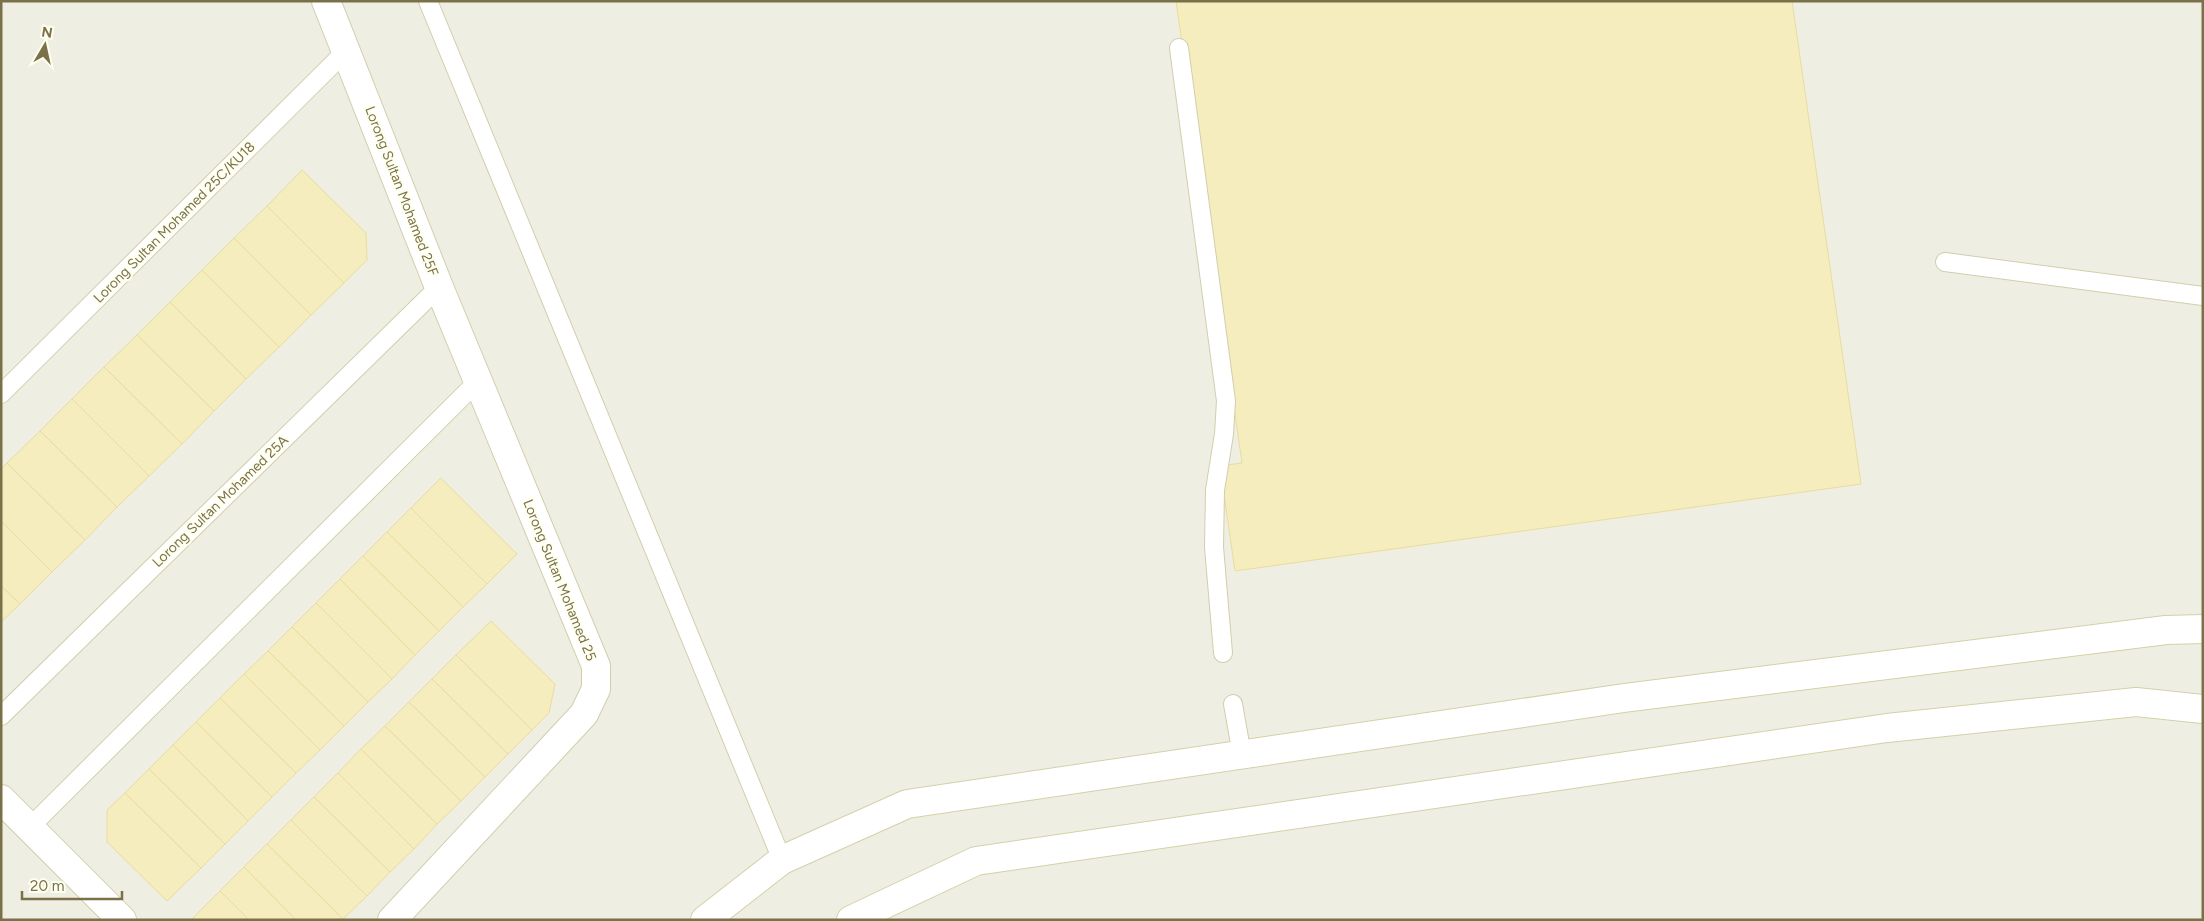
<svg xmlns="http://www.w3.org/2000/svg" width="2204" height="921" font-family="Figtree,sans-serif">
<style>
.industrial{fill:#efeee2}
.building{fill:#f5edbe;stroke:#e9dc9d}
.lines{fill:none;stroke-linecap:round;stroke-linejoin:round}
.lane-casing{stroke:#d2ceac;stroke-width:20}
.street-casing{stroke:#d2ceac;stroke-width:30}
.secondary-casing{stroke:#d5d0aa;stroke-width:30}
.lane{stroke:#fff;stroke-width:18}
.street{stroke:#fff;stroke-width:28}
.secondary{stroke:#fff;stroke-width:28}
.labels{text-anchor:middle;stroke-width:4.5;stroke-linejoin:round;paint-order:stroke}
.street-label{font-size:14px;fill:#7b7149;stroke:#fefff0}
</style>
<rect width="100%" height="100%" fill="#fdfee9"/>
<rect class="industrial" x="1" y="1" width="2202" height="919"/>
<g class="building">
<path d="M1176,1H1792L1861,484L1235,571L1220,466L1242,463Z"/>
<path d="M302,170L366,233L367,260L344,283L267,206Z"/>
<path d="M267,206L344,283L311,315L234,238Z"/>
<path d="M234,238L311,315L279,347L202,270Z"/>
<path d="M202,270L279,347L246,379L170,302Z"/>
<path d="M170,302L246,379L214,411L137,335Z"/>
<path d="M137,335L214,411L182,444L104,367Z"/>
<path d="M104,367L182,444L149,476L72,399Z"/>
<path d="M72,399L149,476L117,507L40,431Z"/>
<path d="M40,431L117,507L85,540L7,463Z"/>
<path d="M7,463L85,540L52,572L1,521V469Z"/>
<path d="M441,478L517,554L487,584L411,508Z"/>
<path d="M411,508L487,584L463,607L387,532Z"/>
<path d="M1,521L52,572L20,604L1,586Z"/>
<path d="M387,532L463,607L439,631L363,556Z"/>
<path d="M363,556L439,631L415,655L340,579Z"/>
<path d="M340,579L415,655L392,679L316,603Z"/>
<path d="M1,586L20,604L1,622Z"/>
<path d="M316,603L392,679L368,702L292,627Z"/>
<path d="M491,621L555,684L549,713L532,730L456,655Z"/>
<path d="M292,627L368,702L344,726L268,651Z"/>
<path d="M268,651L344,726L320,750L244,674Z"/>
<path d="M456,655L532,730L508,754L432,679Z"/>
<path d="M244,674L320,750L296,773L220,698Z"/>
<path d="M432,679L508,754L485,777L409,702Z"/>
<path d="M220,698L296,773L272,797L196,722Z"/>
<path d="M409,702L485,777L461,801L385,726Z"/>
<path d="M196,722L272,797L248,821L173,745Z"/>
<path d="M385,726L461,801L437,824L361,749Z"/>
<path d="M173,745L248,821L225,844L149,769Z"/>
<path d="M361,749L437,824L414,849L338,773Z"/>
<path d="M149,769L225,844L201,868L125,793Z"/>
<path d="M338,773L414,849L390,872L314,797Z"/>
<path d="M125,793L201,868L167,901L107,842V810Z"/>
<path d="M314,797L390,872L367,896L291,820Z"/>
<path d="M291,820L367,896L343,919L267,844Z"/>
<path d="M267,844L343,919L342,920H296L244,867Z"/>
<path d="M244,867L296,920H249L220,891Z"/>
<path d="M220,891L249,920H191Z"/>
</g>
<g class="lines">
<defs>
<g id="lane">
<path d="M428,1L782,860"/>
<path d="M1179,48L1226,401L1224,434L1215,490L1214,547L1223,653"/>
<path d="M1945,262L2203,296"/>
<path d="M1,394L347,50"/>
<path d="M1233,704L1242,755"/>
<path d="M1,716L439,287"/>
<path d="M29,828L478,381"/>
</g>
<g id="street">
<path d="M326,1L439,287L596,666V689L584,714L392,920"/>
<path d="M1,799L122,920"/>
</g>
<g id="secondary">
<path d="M705,920L782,860L907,804L1624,698L2166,630L2203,629"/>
<path d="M851,920L976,861L1887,728L2136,702L2203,709"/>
</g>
</defs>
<use href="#lane" class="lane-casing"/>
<use href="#street" class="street-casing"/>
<use href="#secondary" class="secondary-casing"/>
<use href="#lane" class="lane"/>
<use href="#street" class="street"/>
<use href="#secondary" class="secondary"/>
</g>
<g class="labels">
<g class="street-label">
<text transform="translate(402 191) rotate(69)" y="5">Lorong Sultan Mohamed 25F</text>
<text transform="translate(174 222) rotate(-45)" y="5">Lorong Sultan Mohamed 25C/KU18</text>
<text transform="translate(220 501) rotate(-44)" y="5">Lorong Sultan Mohamed 25A</text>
<text transform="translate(560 580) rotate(68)" y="5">Lorong Sultan Mohamed 25</text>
</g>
</g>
<rect width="2204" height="921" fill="none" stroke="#7b7149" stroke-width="5"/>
<g transform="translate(45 45) rotate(9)" stroke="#fefff0" stroke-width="4" paint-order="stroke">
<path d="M0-4L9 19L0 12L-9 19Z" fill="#7b7149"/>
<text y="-8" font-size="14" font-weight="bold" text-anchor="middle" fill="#7b7149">N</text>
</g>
<path d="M22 891v8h100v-8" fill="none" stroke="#7b7149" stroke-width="2.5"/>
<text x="30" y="891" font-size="15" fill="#7b7149" stroke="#fefff0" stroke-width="4" paint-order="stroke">20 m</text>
</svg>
